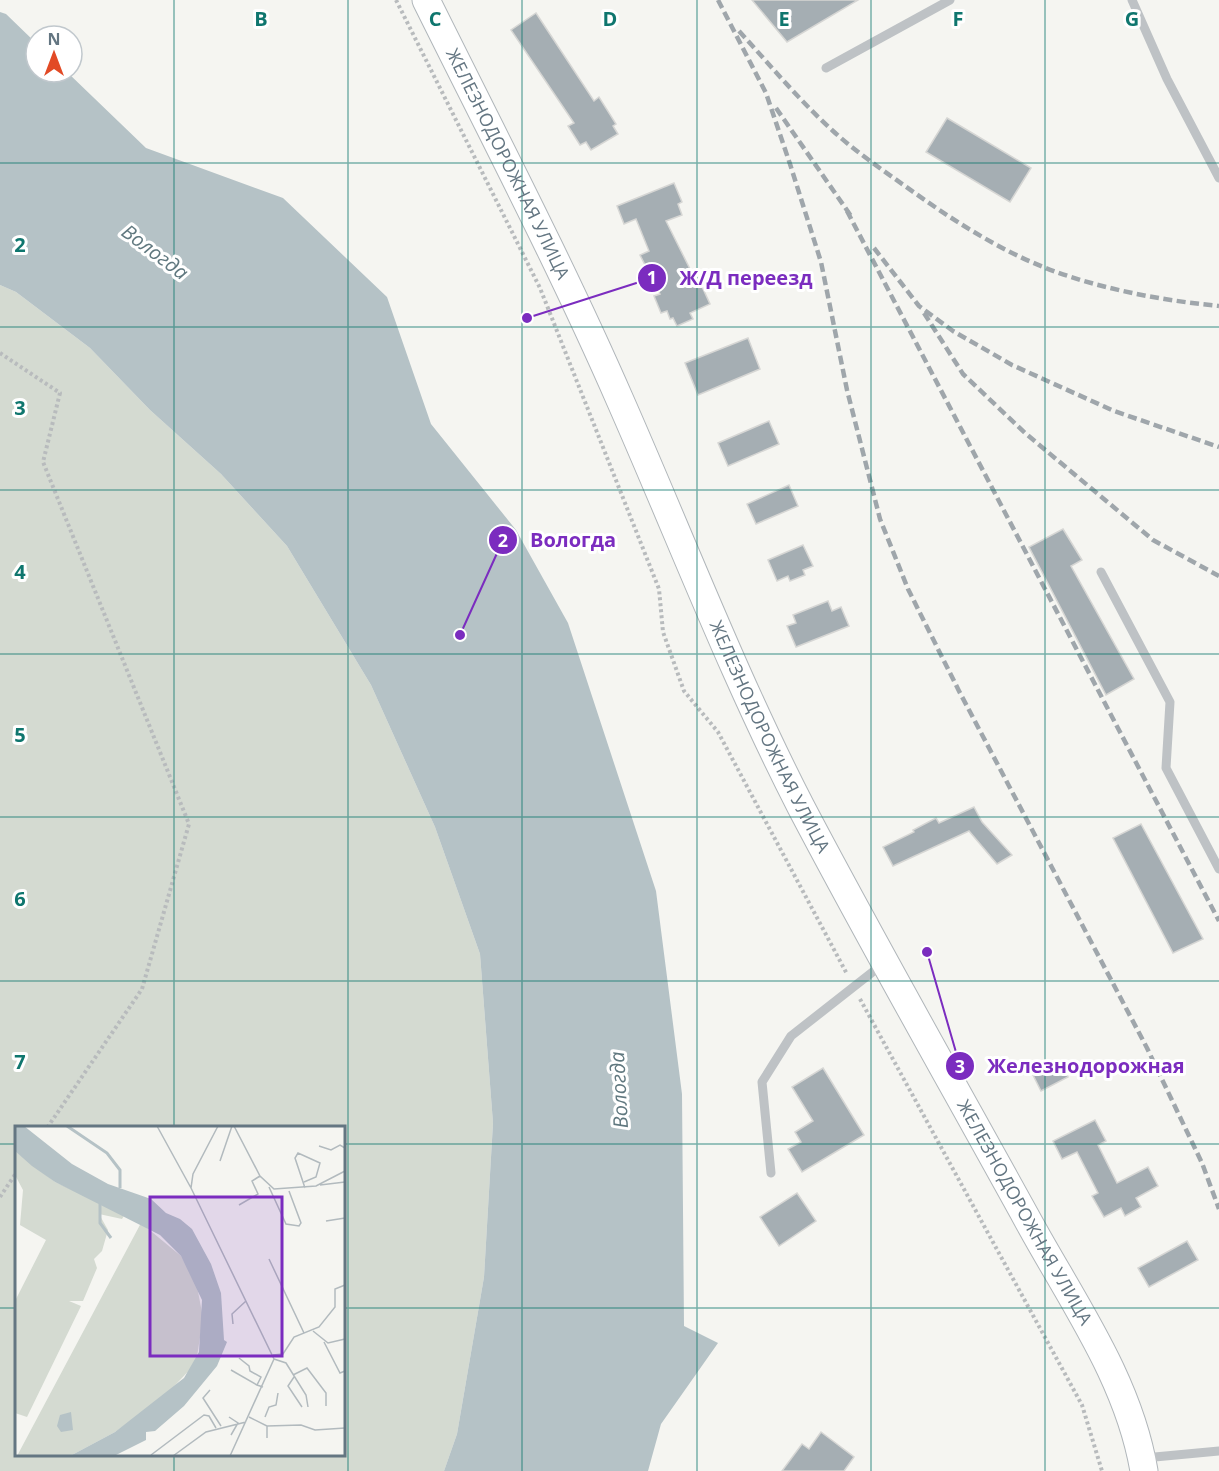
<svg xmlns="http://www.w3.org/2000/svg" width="1219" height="1471" font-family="'Open Sans',sans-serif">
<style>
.green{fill:#d4dad1;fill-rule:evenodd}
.water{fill:#b5c2c6}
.building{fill:#a5aeb3;stroke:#d6d6d4;stroke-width:1.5}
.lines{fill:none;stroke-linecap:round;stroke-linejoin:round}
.secondary-casing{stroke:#b0b6ba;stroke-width:29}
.path{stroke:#b8bbbd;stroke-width:4;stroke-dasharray:3 3;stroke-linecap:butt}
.lane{stroke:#bec2c5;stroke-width:9}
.secondary{stroke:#fff;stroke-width:27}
.rail{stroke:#9fa6ab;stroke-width:4.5;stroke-dasharray:9 4.5;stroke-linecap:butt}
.grid{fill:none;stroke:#0f766e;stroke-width:1.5;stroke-opacity:0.55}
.labels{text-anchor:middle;stroke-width:6;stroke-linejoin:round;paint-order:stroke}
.street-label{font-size:18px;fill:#647682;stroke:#fff}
.water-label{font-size:20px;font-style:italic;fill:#60787f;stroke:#fff}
.inset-river{fill:none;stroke:#b5c2c6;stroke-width:3}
.inset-road{fill:none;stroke:#b2babe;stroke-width:1.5}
.view{fill:#7b2cbf;fill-opacity:0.15;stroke:#7b2cbf;stroke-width:3}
.inset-edge{fill:none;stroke:#647682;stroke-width:3}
.grid-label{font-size:20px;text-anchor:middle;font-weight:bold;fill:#0f766e;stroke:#fff;stroke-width:6;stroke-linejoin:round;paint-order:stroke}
.leader{fill:none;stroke:#7b2cbf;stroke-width:2}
.callout-dot{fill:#7b2cbf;stroke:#fff;stroke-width:2}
.mark-label{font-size:18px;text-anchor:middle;font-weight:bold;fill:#fff}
.callout-label{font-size:20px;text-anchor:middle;font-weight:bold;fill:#7b2cbf;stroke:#fff;stroke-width:6;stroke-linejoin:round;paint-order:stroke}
</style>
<rect width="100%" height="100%" fill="#f5f5f1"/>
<path class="green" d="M0,285L16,292L90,348L150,410L221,474L287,546L371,685L435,827L480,954L493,1123L484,1277L457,1434L444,1471H0ZM16,1128H344V1454H16Z"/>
<path class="water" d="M0,12L6,14L36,43V72H67L146,148L283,198L387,297L431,424L516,530L568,623L656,891L682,1094L684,1326L718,1343L661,1424L648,1471H444L457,1434L484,1277L493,1123L480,954L435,827L371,685L287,546L221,474L150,410L90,348L16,292L0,285Z"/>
<g class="building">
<path d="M752,0H858L787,42Z"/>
<path d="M536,13L594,101L599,97L616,124L613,126L618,134L591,150L586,142L580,145L568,126L574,123L511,30Z"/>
<path d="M947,118L1031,168L1010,202L926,152Z"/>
<path d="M674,183L682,202L678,204L682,215L666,221L695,279L698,278L710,304L690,313L693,319L677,326L673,318L670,319L667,311L661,313L654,296L660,294L640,255L649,251L636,219L624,224L617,206Z"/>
<path d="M748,338L760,369L698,395L685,363Z"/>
<path d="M769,421L779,444L728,466L718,443Z"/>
<path d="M789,485L798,506L756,524L747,504Z"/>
<path d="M1063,529L1082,560L1071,566L1134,679L1106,695L1029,547Z"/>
<path d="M803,545L813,566L803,570L805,575L790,581L788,576L777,581L768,560Z"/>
<path d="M828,601L832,611L841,607L849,626L796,647L787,626L796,623L793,615Z"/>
<path d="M974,807L982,822L1012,855L997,864L969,831L893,866L883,847L914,832L913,830L936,818L939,823Z"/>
<path d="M1141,824L1203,939L1173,953L1113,838Z"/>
<path d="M1059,1061L1068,1077L1041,1091L1033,1075Z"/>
<path d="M823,1068L864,1135L802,1172L788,1149L801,1142L795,1132L813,1121L792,1087Z"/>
<path d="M1095,1120L1106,1141L1098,1145L1117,1183L1148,1167L1158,1186L1136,1198L1141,1207L1125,1216L1121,1208L1104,1217L1092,1196L1098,1193L1077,1152L1062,1159L1053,1141Z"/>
<path d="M797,1193L816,1221L779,1246L760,1217Z"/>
<path d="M1187,1241L1198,1260L1149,1287L1138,1268Z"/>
<path d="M821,1432L854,1457L844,1471H782L802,1444L809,1449Z"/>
</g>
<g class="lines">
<defs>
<g id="secondary">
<path id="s1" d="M426,0C492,133 561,265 620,400C680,536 733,675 801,807C875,948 954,1086 1031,1226C1074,1304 1129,1381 1144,1471"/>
</g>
</defs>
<use href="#secondary" class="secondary-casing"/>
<g class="path">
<path d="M396,0L540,288L659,589L663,632L684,691L718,732L847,974"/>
<path d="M0,353L60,393L43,462L189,824L142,989L47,1128"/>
<path d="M860,999L1082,1405L1102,1471"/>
<path d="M0,1197L16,1173"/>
</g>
<g class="lane">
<path d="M1132,0L1167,79L1219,178"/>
<path d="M826,68L950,0"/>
<path d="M1101,572L1170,702L1166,768L1219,869"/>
<path d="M771,1173L762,1082L791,1036L884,963"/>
<path d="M1144,1458L1219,1451"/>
</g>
<use href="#secondary" class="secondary"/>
<g class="rail">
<path d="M718,0L766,93L790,164L821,262L847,390L880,519L908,589L959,691L1147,1048L1202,1163L1219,1209"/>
<path d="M739,31C770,65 799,100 833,131C855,151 881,169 905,186C955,222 1009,257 1068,276C1117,292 1168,301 1219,306"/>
<path d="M776,108L851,216"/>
<path d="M847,211L1219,921"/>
<path d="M874,248L919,306L953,331L1012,365L1114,411L1219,447"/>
<path d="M924,313L963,374L1025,433L1153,540L1219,576"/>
</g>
</g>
<path class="grid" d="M174,0V1128M348,0V1471M522,0V1471M697,0V1471M871,0V1471M1045,0V1471M0,163H1219M0,327H1219M0,490H1219M0,654H1219M0,817H1219M0,981H1219M0,1144H16M344,1144H1219M0,1308H16M344,1308H1219M174,1454V1471"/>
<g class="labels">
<g class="street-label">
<text dy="6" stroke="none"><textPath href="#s1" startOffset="183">ЖЕЛЕЗНОДОРОЖНАЯ УЛИЦА</textPath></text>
<text dy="6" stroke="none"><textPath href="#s1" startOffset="813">ЖЕЛЕЗНОДОРОЖНАЯ УЛИЦА</textPath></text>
<text dy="6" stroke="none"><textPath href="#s1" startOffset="1353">ЖЕЛЕЗНОДОРОЖНАЯ УЛИЦА</textPath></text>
</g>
<g class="water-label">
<text transform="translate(155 252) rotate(37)" y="7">Вологда</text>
<text transform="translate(619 1090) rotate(-93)" y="7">Вологда</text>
</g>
</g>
<g transform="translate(15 1126)">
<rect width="330" height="330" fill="#f5f5f1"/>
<path d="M0,25L40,56L110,88L107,93L84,88L93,104L87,125L79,133L82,142L68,175H54L66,180L12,291L0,287V175L31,114L5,99L8,64L0,49ZM126,97L166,130L182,160L188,192L181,237L149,271L100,306L55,330H2Z" fill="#d4dad1"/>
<path d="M0,0H9L57,38L93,58L136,73L151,87L165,93L177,103L196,138L206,167L209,214L212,216L202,240L169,280L140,305L131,306V314L99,330H55L100,306L169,252L184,226L187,174L166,130L145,109L40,56L17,40L0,25ZM56,286L58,304L46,306L42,300L45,289Z" fill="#b5c2c6"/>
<path class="inset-river" d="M52,0L92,27L105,44V62M85,78V97L96,112"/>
<path class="inset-road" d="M142,0L176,62M203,0L178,48L176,62L259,233L215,330M219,0L245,50L259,63L301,60L330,45M304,20L316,24L325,19L330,22M205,35L217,0M289,56L301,51L305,37L283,27L280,32L290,62M305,59L330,56M254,61L271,98L284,100L286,97L274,65M224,79L243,68L237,55L245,50M311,95L330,92M254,133L289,207M218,198L217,188L231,175M298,205L313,217L330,213M309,216L325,247L330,245M258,229L268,228L279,211L304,201L320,181V163L330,159M224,232L234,240L235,245L246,251L242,259L248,261M259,233L271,237L291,269L293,281M216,244L242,259M278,249L292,242L311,267V280M279,251L273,260L287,281M195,264L188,272L206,300M214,291L223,297L216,309M234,291L252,300V312M250,291L254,281L261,279L263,267M252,300L286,299L300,304L330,302M136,329L189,289L194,290L201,302M158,330L191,306L231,296"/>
<path class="view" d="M135,71H267V230H135Z"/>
<rect width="330" height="330" class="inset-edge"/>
</g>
<g class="grid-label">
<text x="261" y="26">B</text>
<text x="435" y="26">C</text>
<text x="610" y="26">D</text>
<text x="784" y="26">E</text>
<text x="958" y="26">F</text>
<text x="1132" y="26">G</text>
<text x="20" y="252">2</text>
<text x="20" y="415">3</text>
<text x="20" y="579">4</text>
<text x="20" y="742">5</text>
<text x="20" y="906">6</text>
<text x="20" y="1069">7</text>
</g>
<path class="leader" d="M527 318L652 278M460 635L503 540M927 952L960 1066"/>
<g class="callout-dot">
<circle cx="527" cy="318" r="6"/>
<circle cx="460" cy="635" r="6"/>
<circle cx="927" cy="952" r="6"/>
<circle cx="652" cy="278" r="15"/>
<circle cx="503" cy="540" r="15"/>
<circle cx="960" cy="1066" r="15"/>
</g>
<g class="mark-label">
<text x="652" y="284">1</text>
<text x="503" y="547">2</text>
<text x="960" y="1073">3</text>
</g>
<g class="callout-label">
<text x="746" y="285">Ж/Д переезд</text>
<text x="573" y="547">Вологда</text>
<text x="1086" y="1073">Железнодорожная</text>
</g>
<g transform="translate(54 54)"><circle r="28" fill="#ffffff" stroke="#c1c8cd" stroke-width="1.5"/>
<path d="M0-4.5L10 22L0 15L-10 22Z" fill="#e24a25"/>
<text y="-9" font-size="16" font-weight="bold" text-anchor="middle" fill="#647682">N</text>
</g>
</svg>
